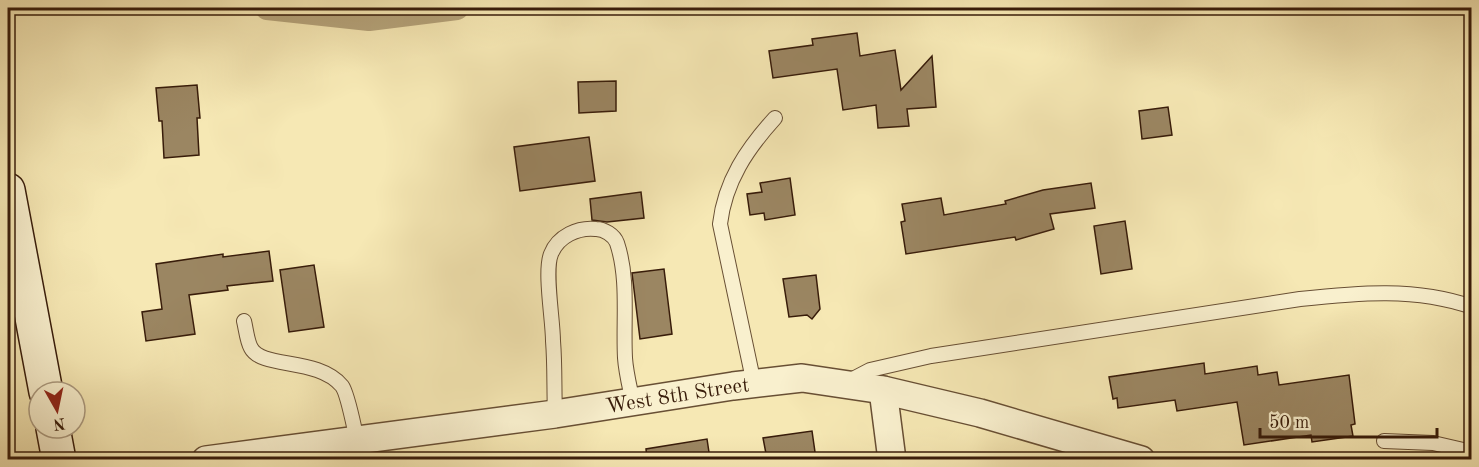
<svg xmlns="http://www.w3.org/2000/svg" width="1479" height="467" font-family="'Old Standard TT',serif">
<style>
.lines{fill:none;stroke-linecap:round;stroke-linejoin:round}
.canal{stroke:#b5a37a;stroke-width:24}
.building{fill:#9b8662;stroke:#381c0a;stroke-width:1.5}
.service-casing{stroke:#684f34;stroke-width:16}
.minor-casing{stroke:#684f34;stroke-width:30}
.secondary-casing{stroke:#381c0a;stroke-width:36}
.service{stroke:#f9f0ce;stroke-width:14}
.minor{stroke:#f9f0ce;stroke-width:27}
.secondary{stroke:#f9f0ce;stroke-width:33}
.labels{text-anchor:middle;stroke-width:5;stroke-linejoin:round;paint-order:stroke}
.street-label{font-size:21px;fill:#381c0a;stroke:#f9f0ce}
</style>
<rect width="100%" height="100%" fill="#f6e8b4"/>
<filter id="stains"><feTurbulence type="fractalNoise" baseFrequency=".00333" numOctaves="4"/><feColorMatrix values="0 0 0 0 .2 0 0 0 0 .09 0 0 0 0 .02 0 0 0 .5 -.17"/></filter>
<radialGradient id="worn" r=".72"><stop offset=".6" stop-color="#630" stop-opacity="0"/><stop offset="1" stop-color="#630" stop-opacity=".3"/></radialGradient>
<g class="lines">
<path class="canal" d="M267,8L369,19L457,8"/>
</g>
<g class="building">
<path d="M857,33L860,56L895,50L901,90L932,56L936,107L907,109L909,126L878,128L876,105L843,110L837,69L773,78L769,51L813,45L812,39Z"/>
<path d="M616,81V111L579,113L578,82Z"/>
<path d="M197,85L200,118H197L199,155L164,158L162,121H159L156,88Z"/>
<path d="M1168,107L1172,135L1142,139L1139,111Z"/>
<path d="M589,137L595,181L520,191L514,147Z"/>
<path d="M790,178L795,215L765,220L764,213L750,215L747,194L762,192L760,183Z"/>
<path d="M1091,183L1095,208L1050,214L1054,229L1016,240L1015,237L906,254L901,222L905,221L902,204L941,198L944,215L1006,204L1005,201L1043,190Z"/>
<path d="M641,192L644,218L607,222L592,220L590,199Z"/>
<path d="M1125,221L1132,269L1101,274L1094,226Z"/>
<path d="M269,251L273,281L227,286L228,290L189,295L195,334L146,341L142,312L162,309L156,264L223,254V257Z"/>
<path d="M314,265L324,327L289,332L280,270Z"/>
<path d="M664,269L672,334L640,339L632,273Z"/>
<path d="M816,275L820,309L812,319L807,315L789,317L783,279Z"/>
<path d="M1204,363L1205,374L1257,366L1258,375L1277,372L1279,385L1349,375L1355,424L1351,425L1353,436L1312,442L1311,435L1244,445L1237,402L1177,411L1175,400L1118,408L1117,398L1113,399L1109,377Z"/>
<path d="M812,431L816,459H767L763,438Z"/>
<path d="M707,439L710,459H647L646,449Z"/>
</g>
<g class="lines">
<defs>
<g id="service">
<path d="M244,321C246,329 247,341 251,348C262,369 318,357 342,386C348,394 354,428 357,440"/>
<path d="M847,382L870,370L931,356L1300,299C1357,293 1416,287 1472,307"/>
<path d="M754,384L720,224C725,181 747,149 775,118"/>
<path d="M555,414C554,390 555,365 553,341C553,320 544,271 551,254C558,236 578,227 596,229C604,229 614,235 617,243C629,279 623,320 625,358C626,373 630,388 633,403"/>
<path d="M1384,441L1433,443L1472,452"/>
</g>
<g id="minor">
<path d="M883,390L892,460"/>
<path id="s1" d="M206,460L555,414L733,386L802,378L883,390L980,413L1141,460"/>
</g>
<g id="secondary">
<path d="M8,190L46,392"/>
<path d="M53,428L59,460"/>
</g>
</defs>
<use href="#service" class="service-casing"/>
<use href="#minor" class="minor-casing"/>
<use href="#secondary" class="secondary-casing"/>
<use href="#service" class="service"/>
<use href="#minor" class="minor"/>
<use href="#secondary" class="secondary"/>
</g>
<g class="labels">
<g class="street-label">
<text dy="7" stroke="none"><textPath href="#s1" startOffset="476">West 8th Street</textPath></text>
</g>
</g>
<rect width="1479" height="467" fill="none" stroke="#f6e8b4" stroke-width="30"/>
<rect x="9" y="9" width="1461" height="449" fill="none" stroke="#381c0a" stroke-width="3"/>
<rect x="15" y="15" width="1449" height="437" fill="none" stroke="#381c0a" stroke-width="1.5"/>
<g transform="translate(57 410) rotate(171)"><circle r="28" fill="#f9f0ce" stroke="#ac9b80" stroke-width="1.5"/>
<path d="M0-4.5L10 22L0 15L-10 22Z" fill="#8f2418"/>
<text y="-9" font-size="16" font-weight="bold" text-anchor="middle" fill="#381c0a">N</text>
</g>
<path d="M1260 428v9h177v-9" fill="none" stroke="#381c0a" stroke-width="3"/>
<text x="1269" y="428" font-size="18" fill="#381c0a" stroke="#f9f0ce" stroke-width="4.5" paint-order="stroke">50 m</text>
<rect width="100%" height="100%" filter="url(#stains)"/>
<rect width="100%" height="100%" fill="url(#worn)"/>
</svg>
